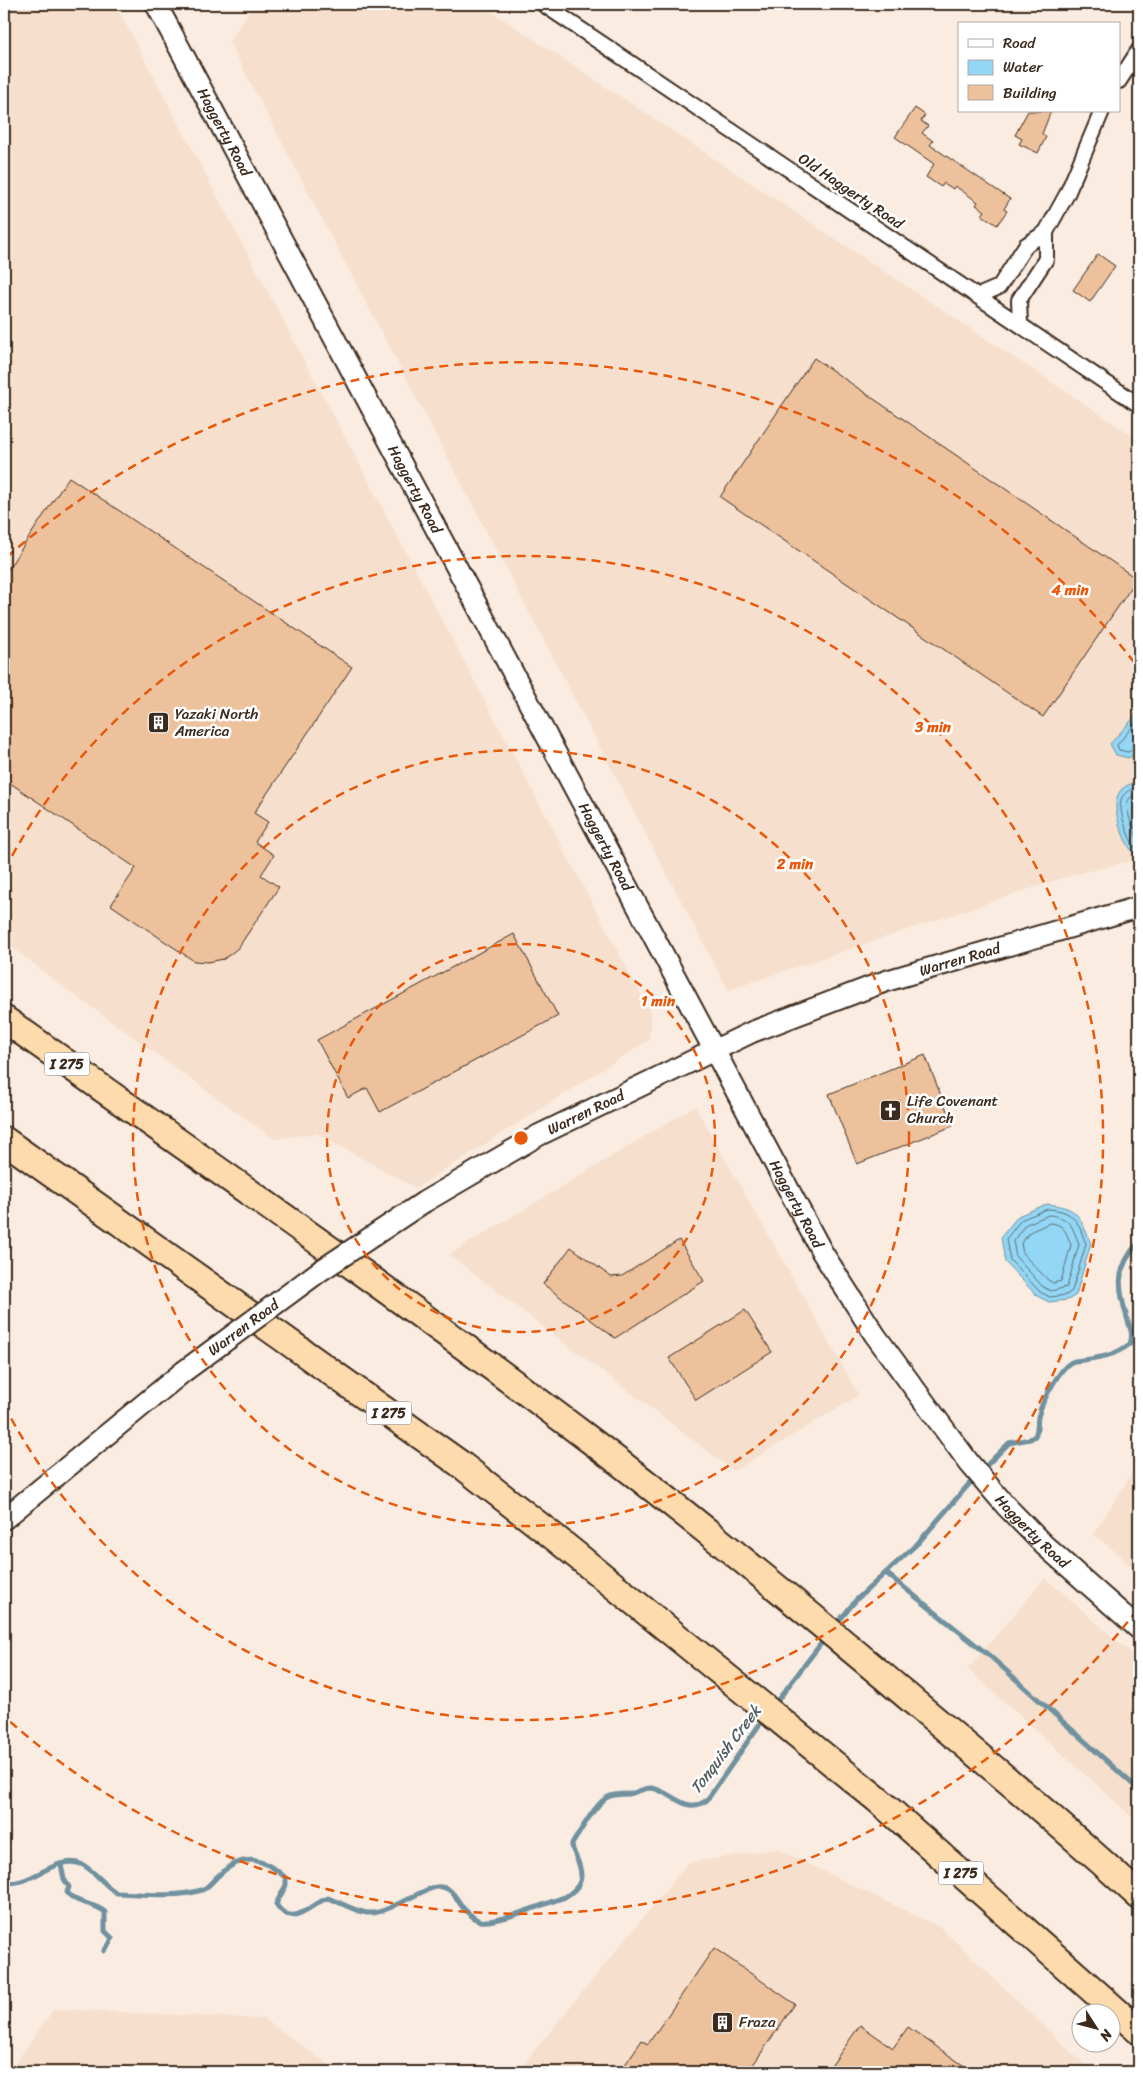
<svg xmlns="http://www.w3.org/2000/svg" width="1143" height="2076" font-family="Sriracha,sans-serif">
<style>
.built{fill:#f6dfcc}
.water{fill:#93d6f5;stroke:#70919f}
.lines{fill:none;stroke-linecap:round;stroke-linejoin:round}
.shore{stroke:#5e6f74;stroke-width:1}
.stream{stroke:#70919f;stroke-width:5}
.building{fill:#edc19c;stroke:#3b2a1e}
.minor-casing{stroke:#3b2a1e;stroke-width:18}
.secondary-casing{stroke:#3b2a1e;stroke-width:24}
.motorway-casing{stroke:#3b2a1e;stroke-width:30}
.minor{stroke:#fff;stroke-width:14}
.secondary{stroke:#fff;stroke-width:20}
.motorway{stroke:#fedbac;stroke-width:26}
.secondary-bridge-casing{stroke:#3b2a1e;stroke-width:24;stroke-linecap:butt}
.secondary-bridge{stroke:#fff;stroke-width:20}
.ring{fill:none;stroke:#e8590c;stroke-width:2.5;stroke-dasharray:9 6}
.labels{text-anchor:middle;stroke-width:5;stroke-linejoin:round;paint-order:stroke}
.shield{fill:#fff;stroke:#766a62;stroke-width:1}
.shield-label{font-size:14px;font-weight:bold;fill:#3b2a1e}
.street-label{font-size:15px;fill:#3b2a1e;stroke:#fff}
.poi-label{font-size:15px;fill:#3b2a1e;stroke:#fff;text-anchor:start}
.water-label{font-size:16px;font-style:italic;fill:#555e5e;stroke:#fff}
.centre{fill:#e8590c;stroke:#fff;stroke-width:2.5}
.ring-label{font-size:15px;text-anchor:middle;font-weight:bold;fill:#e8590c;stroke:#fff;stroke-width:5;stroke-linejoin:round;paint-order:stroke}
</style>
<rect width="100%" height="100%" fill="#faece1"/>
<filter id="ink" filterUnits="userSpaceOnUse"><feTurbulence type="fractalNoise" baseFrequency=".02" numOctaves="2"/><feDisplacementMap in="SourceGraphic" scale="10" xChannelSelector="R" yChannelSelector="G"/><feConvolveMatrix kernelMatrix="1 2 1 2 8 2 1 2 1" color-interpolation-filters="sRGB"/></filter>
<g filter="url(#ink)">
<g class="built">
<path d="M4,4H115L651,1014L649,1040L416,1188L316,1133L274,1139L57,982L4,941Z"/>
<path d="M254,4H480L1139,440V859L1065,877L728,990L229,42Z"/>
<path d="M695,1106L859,1395L734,1471L449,1255Z"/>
<path d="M1139,1462V1572L1094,1534Z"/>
<path d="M1045,1578L1139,1660V1823L968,1669Z"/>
<path d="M777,1849L941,1928L1092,2072H517L688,1863Z"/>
<path d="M54,2009L264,2019L339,2072H9Z"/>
</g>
<g class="water">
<path d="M1139,712V750L1129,758L1116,755L1110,744Z"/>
<path d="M1139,780V860C1126,848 1106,804 1122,789C1126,785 1134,783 1139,780Z"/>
<path d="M1047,1204C1079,1207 1079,1216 1091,1243L1076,1295L1068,1300L1049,1302L1037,1296L1005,1262L1001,1237L1018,1216Z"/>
</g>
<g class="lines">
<g class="shore">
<path d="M1139,719L1117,745L1119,750L1128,752L1139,747"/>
<path d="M1139,786C1132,789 1123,792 1121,800C1118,812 1131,845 1139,853"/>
<path d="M1139,793C1136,795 1131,796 1129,799C1123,807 1135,833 1139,842"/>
<path d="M1048,1209C1075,1211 1077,1220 1086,1244L1072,1291L1066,1295L1050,1297L1040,1292L1010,1260L1006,1239L1021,1220Z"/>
<path d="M1049,1215C1070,1217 1072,1226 1079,1244L1067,1287L1051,1291L1043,1287L1016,1257L1013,1241L1025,1225Z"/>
<path d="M1050,1223C1064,1224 1066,1232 1071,1245L1061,1281L1053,1283L1048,1280L1023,1254L1021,1243L1030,1232Z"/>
</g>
<g class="stream">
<path d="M982,1470L1009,1443L1030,1439L1035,1436C1038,1430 1037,1424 1038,1417C1041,1404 1061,1363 1075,1361C1097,1358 1111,1358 1130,1344C1133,1336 1131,1329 1128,1321C1118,1289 1114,1269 1139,1242"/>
<path d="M886,1573L991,1657L1139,1790"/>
<path d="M835,1626L856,1600L918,1543L976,1476"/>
<path d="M774,1705L826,1637"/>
<path d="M61,1865L64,1879L69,1887L67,1892C76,1905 94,1902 105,1912V1931L112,1938L110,1943L104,1951"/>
<path d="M4,1882C30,1888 55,1854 81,1864C95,1870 104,1886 117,1893C144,1894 175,1898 202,1890C209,1887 213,1880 219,1875C243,1852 264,1858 286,1878V1885L276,1904C292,1930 310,1904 328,1898C340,1902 359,1914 371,1913C390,1913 428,1884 441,1887C454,1888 457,1902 465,1910C470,1914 474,1919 480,1921C497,1924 546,1903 565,1897C581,1887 585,1878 577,1859C575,1854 572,1850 572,1844C581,1831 593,1807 606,1798C612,1794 622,1794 629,1794C636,1793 643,1788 651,1788C671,1790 686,1816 707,1800L764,1718"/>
</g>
</g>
<g class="building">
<path d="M915,108L925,115L921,121L928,126L922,133L933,141L930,145L1010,199L1004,209L1007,211L997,225L982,215L985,211L976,205L978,202L955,186L953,189L944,183L941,187L926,177L934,164L895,137Z"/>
<path d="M1028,111H1051L1042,134L1046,137L1038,153L1019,144L1022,139L1015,135Z"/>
<path d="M1098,254L1115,266L1090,302L1073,290Z"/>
<path d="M814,358L1137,579L1043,717L720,497Z"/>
<path d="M69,477L352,667L254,813L268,822L255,842L274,855L261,875L279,887L238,948L224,959L208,962L194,961L111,905L136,868L4,779V575Z"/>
<path d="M514,934L558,1016L380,1112L367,1088L348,1098L317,1040Z"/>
<path d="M925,1055L953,1126L857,1164L829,1094Z"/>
<path d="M679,1240L704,1281L615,1338L543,1284L571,1247L611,1277L622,1276Z"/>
<path d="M745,1310L772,1352L696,1400L669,1358Z"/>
<path d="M714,1948L795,2004L748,2072H620L642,2040L648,2044Z"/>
<path d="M860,2025L893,2048L908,2027L973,2072H827Z"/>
</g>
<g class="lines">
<defs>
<g id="minor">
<path d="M543,4L1139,405"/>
<path d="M1119,81L1139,50"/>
<path d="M1046,232L1067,194L1102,111"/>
<path d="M978,296L999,287L1026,245L1046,232V259L1019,300L1020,324"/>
</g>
<g id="secondary">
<path id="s1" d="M156,4L822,1252L875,1335L970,1464L1006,1506L1044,1545L1139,1629"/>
<path id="s2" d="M424,1202L539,1135L752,1032L886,981L1139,907"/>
<path d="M4,1519L183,1372"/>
</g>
<g id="motorway">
<path d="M4,1019C200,1158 398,1295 590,1440C705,1527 816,1619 926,1712C998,1772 1070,1832 1139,1896"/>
<path d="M4,1140L459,1463L554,1537L877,1799L1139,2031"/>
</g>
</defs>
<use href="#minor" class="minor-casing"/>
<use href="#secondary" class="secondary-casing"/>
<use href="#motorway" class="motorway-casing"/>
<use href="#minor" class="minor"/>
<use href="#secondary" class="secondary"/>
<use href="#motorway" class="motorway"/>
<defs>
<g id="secondary-bridge">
<path id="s3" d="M183,1372L320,1271L424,1202"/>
</g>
</defs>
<use href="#secondary-bridge" class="secondary-bridge-casing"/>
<use href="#secondary-bridge" class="secondary-bridge"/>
</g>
</g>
<g class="ring">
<circle cx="521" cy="1138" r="194"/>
<circle cx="521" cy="1138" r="388"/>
<path d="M5 869A582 582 0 1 1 5 1407"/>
<path d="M1137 1610A776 776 0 0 1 7 1719M7 557A776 776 0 0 1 1137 666"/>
</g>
<defs>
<symbol id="building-square" viewBox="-11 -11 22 22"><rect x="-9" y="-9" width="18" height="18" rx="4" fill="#3b2a1e" stroke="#fff"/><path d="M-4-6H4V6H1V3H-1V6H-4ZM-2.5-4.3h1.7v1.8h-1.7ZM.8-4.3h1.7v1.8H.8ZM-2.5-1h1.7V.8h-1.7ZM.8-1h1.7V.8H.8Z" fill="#fff"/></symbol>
<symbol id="church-square" viewBox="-11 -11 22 22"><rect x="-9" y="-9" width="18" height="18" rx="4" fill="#3b2a1e" stroke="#fff"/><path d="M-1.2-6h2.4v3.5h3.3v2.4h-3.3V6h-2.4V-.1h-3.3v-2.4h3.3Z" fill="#fff"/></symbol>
</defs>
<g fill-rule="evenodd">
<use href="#building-square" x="146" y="710" width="25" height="25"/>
<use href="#church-square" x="878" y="1098" width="25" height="25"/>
<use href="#building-square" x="710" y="2010" width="25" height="25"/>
</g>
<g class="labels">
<g class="shield">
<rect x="44.5" y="1052.5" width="45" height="23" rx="4"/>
<rect x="366.5" y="1401.5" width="45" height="23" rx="4"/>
<rect x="938.5" y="1861.5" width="45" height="23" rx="4"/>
</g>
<g class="shield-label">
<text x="67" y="1069">I 275</text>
<text x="389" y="1418">I 275</text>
<text x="961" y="1878">I 275</text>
</g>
<g class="street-label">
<text dy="5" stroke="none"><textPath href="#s1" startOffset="145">Haggerty Road</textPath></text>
<text transform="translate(851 191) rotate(34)" y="5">Old Haggerty Road</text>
<text dy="5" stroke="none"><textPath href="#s1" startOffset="550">Haggerty Road</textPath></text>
<text dy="5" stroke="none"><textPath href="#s1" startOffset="955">Haggerty Road</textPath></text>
<text dy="5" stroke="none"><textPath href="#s2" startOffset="590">Warren Road</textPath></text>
<text dy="5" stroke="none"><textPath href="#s2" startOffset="185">Warren Road</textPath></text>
<text dy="5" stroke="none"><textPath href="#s1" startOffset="1360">Haggerty Road</textPath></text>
<text dy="5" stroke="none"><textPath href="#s3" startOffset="75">Warren Road</textPath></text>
<text dy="5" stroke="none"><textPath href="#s1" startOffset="1765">Haggerty Road</textPath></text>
</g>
<g class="poi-label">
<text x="175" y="719">Yazaki North<tspan x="175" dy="17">America</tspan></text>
<text x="907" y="1106">Life Covenant<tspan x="907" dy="17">Church</tspan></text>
<text x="739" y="2027">Fraza</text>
</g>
<g class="water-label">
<text transform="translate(725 1749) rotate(-53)" y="6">Tonquish Creek</text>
</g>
</g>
<circle cx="521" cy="1138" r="8" class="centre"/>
<g class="ring-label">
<text x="1070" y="595">4 min</text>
<text x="933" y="732">3 min</text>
<text x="795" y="869">2 min</text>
<text x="658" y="1006">1 min</text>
</g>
<rect width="1143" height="2076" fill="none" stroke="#fff" stroke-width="20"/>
<rect x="10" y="10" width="1123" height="2056" fill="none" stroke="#3b2a1e" stroke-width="2" filter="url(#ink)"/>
<rect x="958" y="22" width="162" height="90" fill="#ffffff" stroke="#b1aaa5"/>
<rect x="968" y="39" width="25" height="8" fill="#ffffff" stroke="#b1aaa5"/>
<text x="1003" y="48" font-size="15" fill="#3b2a1e">Road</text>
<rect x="968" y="60" width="25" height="15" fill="#93d6f5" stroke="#b1aaa5"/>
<text x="1003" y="72" font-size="15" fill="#3b2a1e">Water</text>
<rect x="968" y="85" width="25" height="15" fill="#edc19c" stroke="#b1aaa5"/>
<text x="1003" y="98" font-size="15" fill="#3b2a1e">Building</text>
<g transform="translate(1096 2028) rotate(126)"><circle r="24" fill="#ffffff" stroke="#b1aaa5"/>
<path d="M0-4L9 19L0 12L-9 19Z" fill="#3b2a1e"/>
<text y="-8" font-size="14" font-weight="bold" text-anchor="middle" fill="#3b2a1e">N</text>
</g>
</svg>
